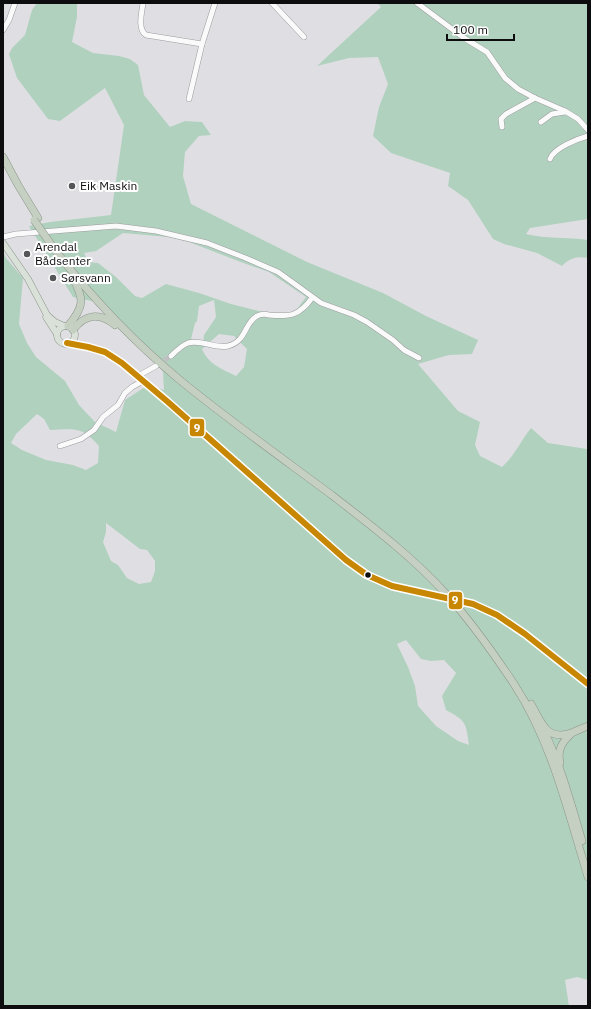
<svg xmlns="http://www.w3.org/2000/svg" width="591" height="1009" font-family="'IBM Plex Sans',sans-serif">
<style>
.green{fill:#b1d1bf;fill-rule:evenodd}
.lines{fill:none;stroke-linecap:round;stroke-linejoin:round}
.minor-tunnel{stroke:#c0c0c3;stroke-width:5;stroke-dasharray:5 2.5;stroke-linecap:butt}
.minor-casing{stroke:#9c9c9f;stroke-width:6}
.major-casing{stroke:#8a9588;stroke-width:7}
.highway-casing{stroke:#8a9588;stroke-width:8}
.minor{stroke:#fafafb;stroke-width:5}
.major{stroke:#dae1d9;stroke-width:6}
.highway{stroke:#c5d0c2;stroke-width:7}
.major-bridge-casing{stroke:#8a9588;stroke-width:7;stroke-linecap:butt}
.highway-bridge-casing{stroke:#8a9588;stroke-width:8;stroke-linecap:butt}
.major-bridge{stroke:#dae1d9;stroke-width:6}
.highway-bridge{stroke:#c5d0c2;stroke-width:7}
.bus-1-casing{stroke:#fff;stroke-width:9}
.bus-1{stroke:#c88703;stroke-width:6}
.poi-dot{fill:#565659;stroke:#fff;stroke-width:1.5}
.bus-dot{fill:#0d0d0f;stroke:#fff;stroke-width:1.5}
.labels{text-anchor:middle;stroke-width:4;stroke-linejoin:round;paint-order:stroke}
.poi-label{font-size:12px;fill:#0d0d0f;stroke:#fff;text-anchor:start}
.line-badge{stroke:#fff;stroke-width:1.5}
.badge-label{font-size:11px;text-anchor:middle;font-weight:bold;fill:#fff}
</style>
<rect width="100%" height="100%" fill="#dfdfe3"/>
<g class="green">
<path d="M37,3H77V17L72,42L93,53L119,56L130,59L138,65L144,95L170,127L185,121L202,122L211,135L199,136L185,152L183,176L191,204L307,262L383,293L426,316L478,340L472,354L449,355L418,364L458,411L480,422L475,445L480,456L502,467C515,455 520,442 531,428L548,443L587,449L588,451V980L577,977L565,980L569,1006H3V251L6,258L23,278L19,324L27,343L36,357L65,381L79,405L95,422L116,432L125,400L148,385L164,390L163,372L152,355L96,302L73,297L29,226L50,222L111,215L124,125L105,88L60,121L48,119L17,78L9,54L12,48L25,35L32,10ZM123,233L168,237L189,242L238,261L269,272L306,297L294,313L271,314L231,304L199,293L166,284L142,298L135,296L116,277L98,263L88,262L84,253L96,251ZM214,300L216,317L204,335L203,344L191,339L195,323L197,321L199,306ZM219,334L234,336L247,349L244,367L236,376C221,368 209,365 202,349ZM37,414L44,419L50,430C74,429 82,426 99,446L98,463L86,470L73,465L46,460L22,450L11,443L16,434ZM106,523L140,549L147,550L155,561V571L151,582L139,584L127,578L118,565L111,561L103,542L106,532ZM406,640L421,659L431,661L444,660L456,673L442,696L446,710C466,721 466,722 469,745L458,741L436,726L418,706L415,686L408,667L397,644Z"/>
<path d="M377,3H588V219L530,228L526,234C546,239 567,237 588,240V258C577,256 570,258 562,266L537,253L504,244L493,239L468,200L448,186L450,173L391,153L373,136L379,107L388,84L378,57L349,58L317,66L381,7Z"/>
</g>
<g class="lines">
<path class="minor-tunnel" d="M158,364L171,356"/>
<defs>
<g id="minor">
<path d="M143,3C142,12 137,29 146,35L202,44"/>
<path d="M272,3L304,37"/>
<path d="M417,3L464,38L487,52L505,78L518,89L535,98L565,111L578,119L588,130"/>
<path d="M3,30L9,20L15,3"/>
<path d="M189,99L202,44L215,3"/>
<path d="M541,122L552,114L565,112V111"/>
<path d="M502,127L501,119L506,114L535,98"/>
<path d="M550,159C554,148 577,139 588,136"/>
<path d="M3,237L16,234L116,226L156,231L207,243L243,257L278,272L321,303L354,315L367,322L393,340L404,350L419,358"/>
<path d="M171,356C176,351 182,345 188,343C202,339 214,349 228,346C247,341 244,323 257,316C261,314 265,314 269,315C290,317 299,316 312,298"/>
<path d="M138,376L156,366"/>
<path d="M60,446L81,439L94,430L103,417L118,405L125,393L132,387L143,381"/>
</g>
<g id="major">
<path d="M3,243L28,279L47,315L46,317L57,334"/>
<path d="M48,316L55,322L64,326"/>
<circle cx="66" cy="335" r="9"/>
<path d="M67,343L88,347L105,352L122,363L168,402L346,560C353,565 360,571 367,575C387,587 411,590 434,595"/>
<path d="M473,604L497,615L525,634L588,684"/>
</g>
<g id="highway">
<path d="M3,157L18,185L38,218"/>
<path d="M55,250C92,298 134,342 181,381C230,421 282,458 333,496C373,527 414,558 448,596C472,623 494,654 514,684C552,742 568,812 588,877"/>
<path d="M68,326C84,307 85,299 72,277"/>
<path d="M73,330C85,314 100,312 115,325"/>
<path d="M531,704C542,723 546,741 571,733C577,731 582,728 588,726"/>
<path d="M539,721C559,759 570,800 582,841"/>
<path d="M560,763C557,750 562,742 571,734"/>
</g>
</defs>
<use href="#minor" class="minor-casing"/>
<use href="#major" class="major-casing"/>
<use href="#highway" class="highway-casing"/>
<use href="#minor" class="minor"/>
<use href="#major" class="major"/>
<use href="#highway" class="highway"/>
<defs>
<path id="major-bridge" d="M434,595L473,604"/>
<path id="highway-bridge" d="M34,220L55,250"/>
</defs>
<use href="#major-bridge" class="major-bridge-casing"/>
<use href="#highway-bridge" class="highway-bridge-casing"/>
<use href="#major-bridge" class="major-bridge"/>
<use href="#highway-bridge" class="highway-bridge"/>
<defs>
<path id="bus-1" d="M67,343L88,347L105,352L122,363L168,402L346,560L367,575L392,586L473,604L497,615L525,634L588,684"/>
</defs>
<use href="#bus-1" class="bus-1-casing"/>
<use href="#bus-1" class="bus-1"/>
</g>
<g class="poi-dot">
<circle cx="72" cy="186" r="4"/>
<circle cx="27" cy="254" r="4"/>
<circle cx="53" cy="278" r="4"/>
</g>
<circle class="bus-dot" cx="368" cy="575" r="3.5"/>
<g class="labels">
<g class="poi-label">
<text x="80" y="190">Eik Maskin</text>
<text x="35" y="251">Arendal<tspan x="35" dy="14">Bådsenter</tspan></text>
<text x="61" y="282">Sørsvann</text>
</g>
</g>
<g class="line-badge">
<rect x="189" y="418" width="16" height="19" rx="4" fill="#c88703"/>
<rect x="448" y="591" width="15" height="19" rx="4" fill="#c88703"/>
</g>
<g class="badge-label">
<text x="197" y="432">9</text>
<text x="455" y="604">9</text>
</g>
<rect width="591" height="1009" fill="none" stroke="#0d0d0f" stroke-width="8"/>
<path d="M447 34v6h67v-6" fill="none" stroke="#0d0d0f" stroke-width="2"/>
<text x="453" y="34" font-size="12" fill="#0d0d0f" stroke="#ffffff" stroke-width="3" paint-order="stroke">100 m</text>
</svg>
